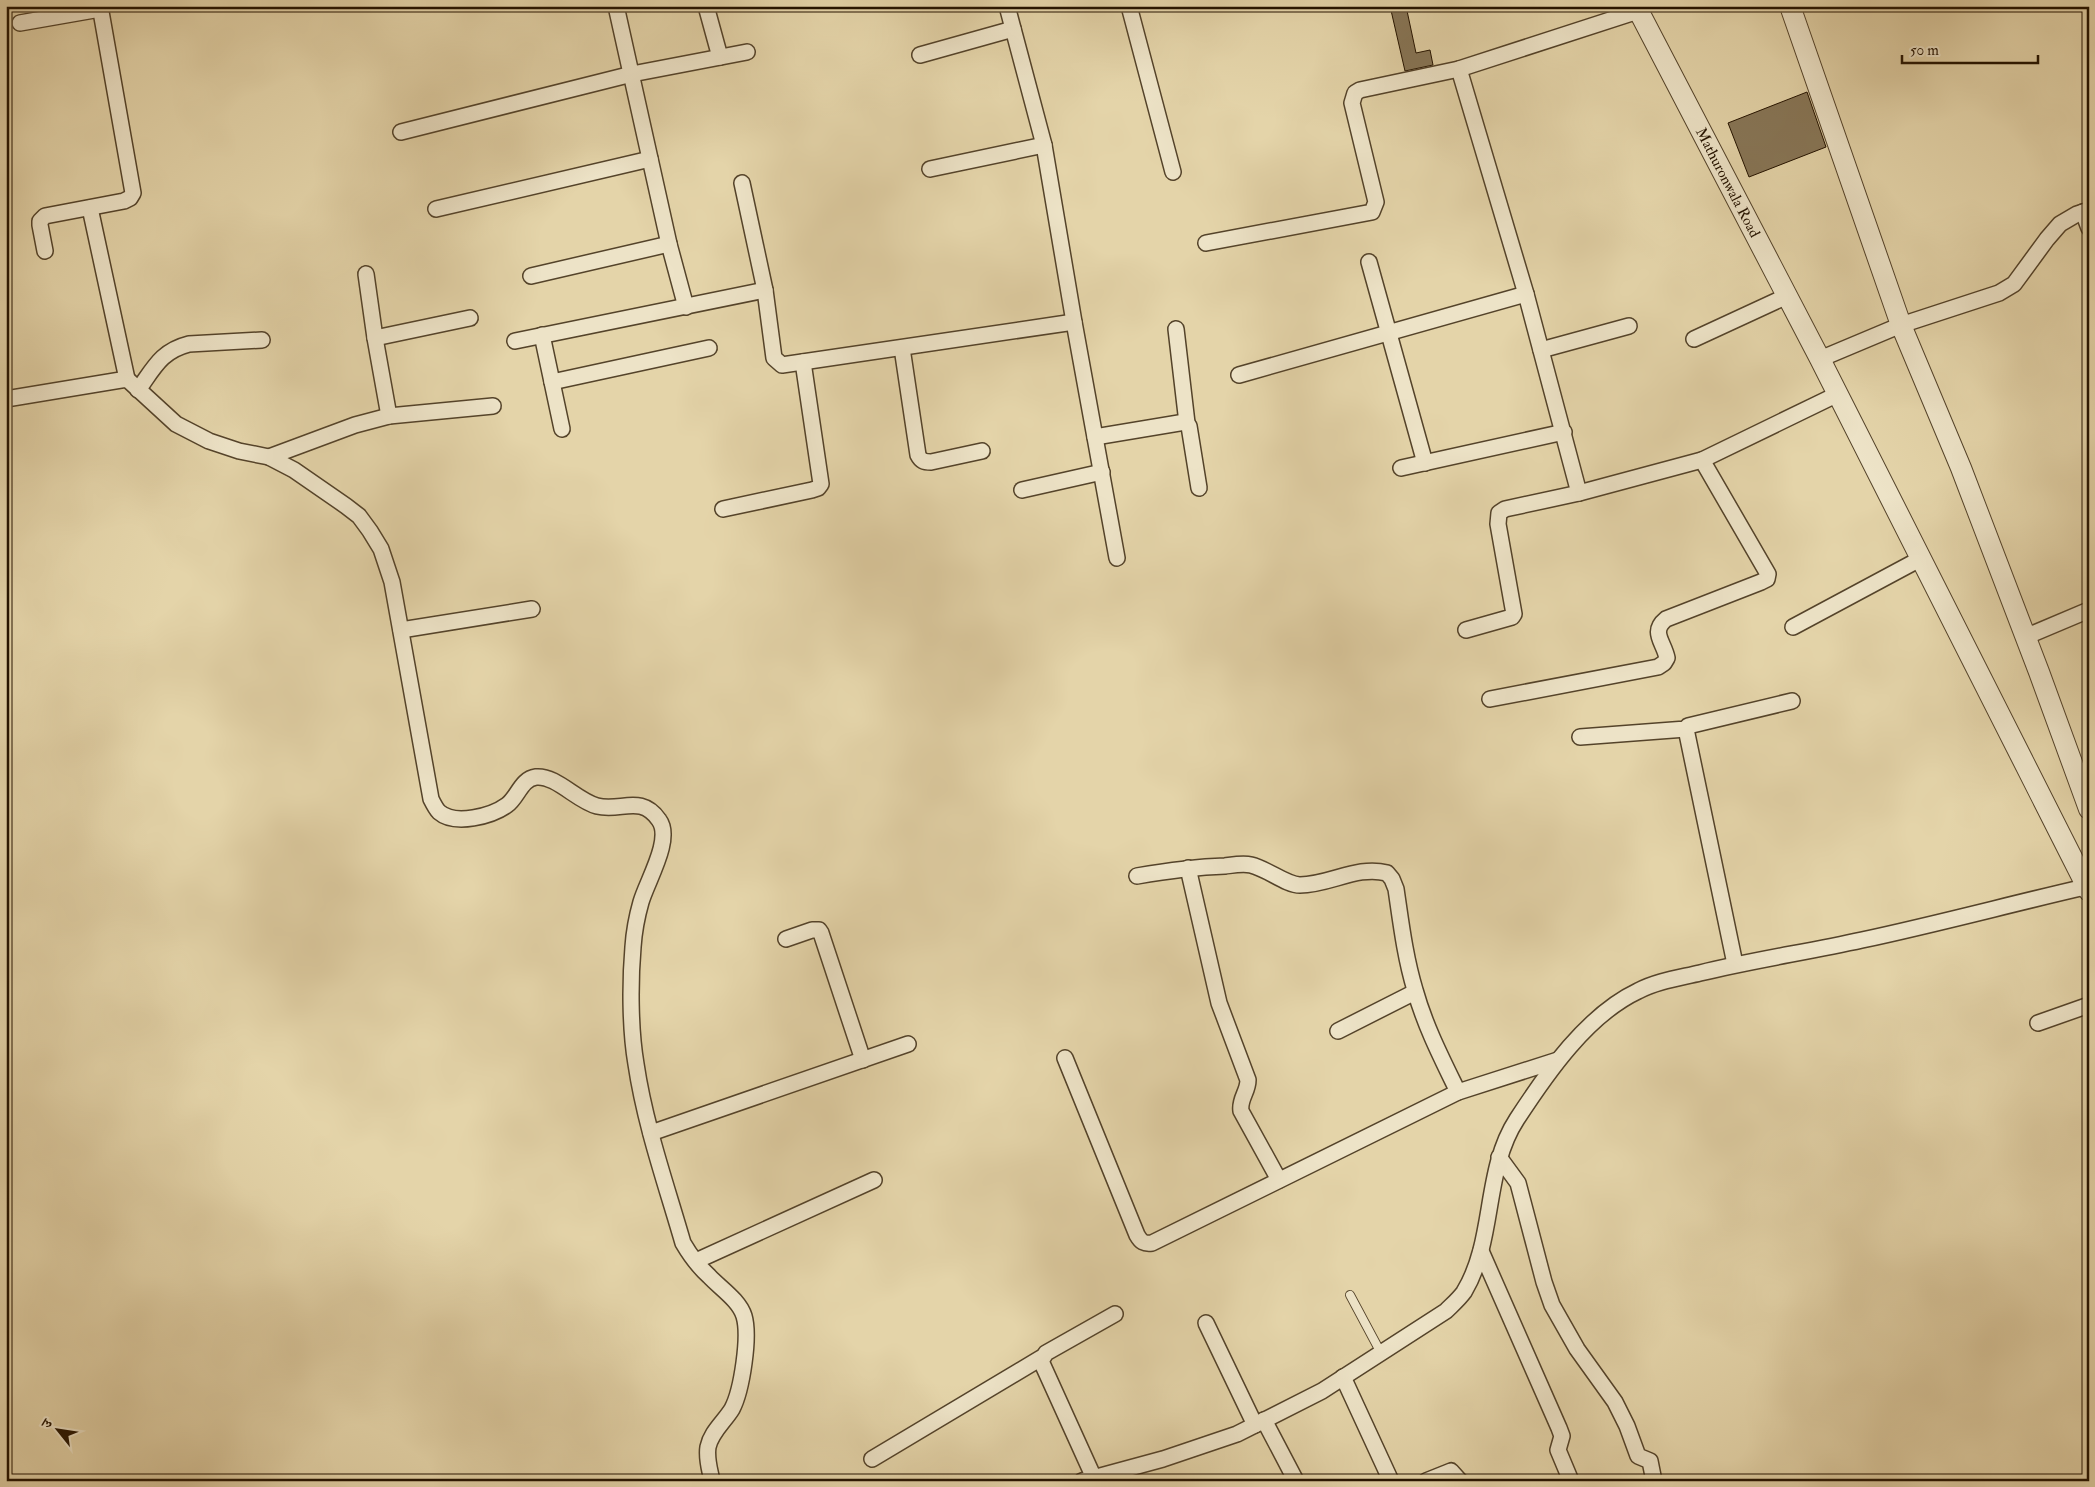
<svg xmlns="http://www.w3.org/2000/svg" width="2095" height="1487" font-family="'IM FELL Double Pica','Noto Serif Devanagari',serif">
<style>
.building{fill:#887758;stroke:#241300}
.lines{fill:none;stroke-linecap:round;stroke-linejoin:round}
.service-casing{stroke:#54432a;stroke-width:10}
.minor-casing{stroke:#54432a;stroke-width:18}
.tertiary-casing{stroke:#54432a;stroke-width:22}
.service{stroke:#ede3c7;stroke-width:8}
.minor{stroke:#ede3c7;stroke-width:15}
.tertiary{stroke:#ede3c7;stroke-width:20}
.labels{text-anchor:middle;stroke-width:4.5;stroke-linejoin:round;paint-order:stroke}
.street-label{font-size:15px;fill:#241300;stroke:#ede3c7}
</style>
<rect width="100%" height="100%" fill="#e4d4a9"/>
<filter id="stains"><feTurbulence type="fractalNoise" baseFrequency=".004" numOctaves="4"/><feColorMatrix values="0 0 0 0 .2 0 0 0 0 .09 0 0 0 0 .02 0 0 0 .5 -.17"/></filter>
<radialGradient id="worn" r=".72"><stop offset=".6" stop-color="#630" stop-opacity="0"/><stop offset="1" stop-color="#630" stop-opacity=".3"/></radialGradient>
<g class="building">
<path d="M1390,6H1406L1416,53L1430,50L1433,65L1405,71Z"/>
<path d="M1807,92L1826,147L1749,177L1728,123Z"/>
</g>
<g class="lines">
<defs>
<path id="service" d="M1350,1295L1381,1353"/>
<g id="minor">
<path d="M616,6L669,244L686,307"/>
<path d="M706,6L720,57"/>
<path d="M1007,6L1044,145L1074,322L1117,558"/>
<path d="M1129,6L1173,172"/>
<path d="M20,23L100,9"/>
<path d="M920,55L1013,29"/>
<path d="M401,132L632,74L747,52"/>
<path d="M930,169L1044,145"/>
<path d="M742,183L765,290L774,358L782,365L1074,322"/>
<path d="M90,208L127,379"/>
<path d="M436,209L650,159"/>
<path d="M2083,212L2089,228"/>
<path d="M1206,243L1372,212L1376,202L1352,103L1355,93L1360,90L1459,69"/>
<path d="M45,251L40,225V221L45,216L124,201L130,198L133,193L100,6"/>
<path d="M1369,262L1425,463"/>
<path d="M366,274L375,338L389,416"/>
<path d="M531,276L669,244"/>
<path d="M1176,329L1187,423"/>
<path d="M542,335L562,429"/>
<path d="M375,338L470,318"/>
<path d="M1694,339L1787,296"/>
<path d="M515,341L765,290"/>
<path d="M902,348L918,455C921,461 924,462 931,462L982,451"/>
<path d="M1541,350L1629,326"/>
<path d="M1820,359L1901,325L1999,293L2014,284L2047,239L2060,224L2077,214L2089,210"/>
<path d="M1239,375L1526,294"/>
<path d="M552,382L709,348"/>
<path d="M138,390C154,368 161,351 189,344L262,340"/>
<path d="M6,399L127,379L176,424L209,441L239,451L269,457L294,470L346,506L359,516L370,531L381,549L392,582L431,799C433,803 436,809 439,812C455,826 492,816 507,805C518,797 521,779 536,777C556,775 577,801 597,806C621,812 641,794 659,820C673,839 647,881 641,902C637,916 634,932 633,947C630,982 630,1029 636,1064C645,1125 666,1184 683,1243C690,1255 699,1267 709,1276C720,1288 739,1300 744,1316C750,1336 742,1390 732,1409C724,1422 711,1432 708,1447C706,1459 710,1470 712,1481"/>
<path d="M1095,437L1185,422L1189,426L1199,488"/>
<path d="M269,457L355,425L389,416L493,406"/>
<path d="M1702,460L1838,394"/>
<path d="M1401,468L1564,432"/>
<path d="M1022,490L1102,472"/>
<path d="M1579,493L1526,294L1459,69L1638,11"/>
<path d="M723,509L812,490L818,488L821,484L803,362"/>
<path d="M1793,627L1920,559"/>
<path d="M401,630L532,609"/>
<path d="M1466,630L1512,617L1514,614L1498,524L1499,513L1505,509L1579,493L1702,460L1768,574L1767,579L1761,582L1666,619C1650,632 1664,642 1667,658L1664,663L1658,667L1490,699"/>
<path d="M2025,637L2089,610"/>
<path d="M1686,729L1735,964"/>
<path d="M1580,737L1686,729L1688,726L1792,701"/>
<path d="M1188,868L1219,1003L1248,1080C1248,1092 1239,1099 1241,1111L1279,1180"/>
<path d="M1137,876C1166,871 1195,867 1225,866C1233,865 1243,863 1251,865C1268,869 1286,885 1300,885C1330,885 1357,865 1387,873L1392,879L1396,889C1401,923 1405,957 1415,990C1425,1026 1442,1059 1458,1092"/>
<path d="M786,939L812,930H819L821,933L863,1060"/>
<path d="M2038,1023L2089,1005"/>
<path d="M1338,1031L1415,992"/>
<path d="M1065,1058L1137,1235C1141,1242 1144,1244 1152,1243L1458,1092L1558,1060"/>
<path d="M651,1133L908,1044"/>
<path d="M1499,1157L1518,1183L1544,1282L1552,1305L1577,1349L1615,1402L1627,1426L1638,1456L1650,1461L1654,1481"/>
<path d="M1481,1251L1559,1428L1562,1436L1558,1450L1571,1481"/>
<path d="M696,1261L874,1180"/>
<path d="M1206,1323L1255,1425"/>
<path d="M1343,1377L1391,1481"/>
<path d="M1264,1420L1296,1481"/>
<path d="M872,1459L1041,1358"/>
<path d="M1094,1478L1041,1361L1046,1353L1115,1314"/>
<path d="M1082,1481L1163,1459L1237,1434L1322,1391L1446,1311C1452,1305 1459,1299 1464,1292C1496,1239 1483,1171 1517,1119C1547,1073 1587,1015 1638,991C1657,981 1679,978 1700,973C1753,960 1808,952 1862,940C1937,924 2011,904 2085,887"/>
<path d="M1426,1481L1451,1471L1460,1481"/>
</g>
<g id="tertiary">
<path id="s1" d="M1636,6L1820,359L2089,891"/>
<path d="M1790,6L1901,325L1961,468L2039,672L2089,809"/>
</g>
</defs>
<use href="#service" class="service-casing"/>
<use href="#minor" class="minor-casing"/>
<use href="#tertiary" class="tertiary-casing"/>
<use href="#service" class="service"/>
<use href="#minor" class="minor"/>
<use href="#tertiary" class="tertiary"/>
</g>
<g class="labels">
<g class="street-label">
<text dy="5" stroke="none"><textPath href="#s1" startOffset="199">Mathuronwala Road</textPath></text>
</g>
</g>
<rect width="2095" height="1487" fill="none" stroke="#e4d4a9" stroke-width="25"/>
<rect x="8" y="8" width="2080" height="1472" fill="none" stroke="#241300" stroke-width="2.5"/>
<rect x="12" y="12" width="2070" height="1462" fill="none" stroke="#241300"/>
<g transform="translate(58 1430) rotate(300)" stroke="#ede3c7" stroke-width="4" paint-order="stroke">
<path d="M0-4L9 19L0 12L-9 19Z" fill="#241300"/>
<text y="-8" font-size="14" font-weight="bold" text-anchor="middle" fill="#241300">उ</text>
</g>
<path d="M1902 55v8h136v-8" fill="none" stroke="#241300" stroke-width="2.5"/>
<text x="1910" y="55" font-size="15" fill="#241300" stroke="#ede3c7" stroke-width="4" paint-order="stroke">50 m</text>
<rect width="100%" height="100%" filter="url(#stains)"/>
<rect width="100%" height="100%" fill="url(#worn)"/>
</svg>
